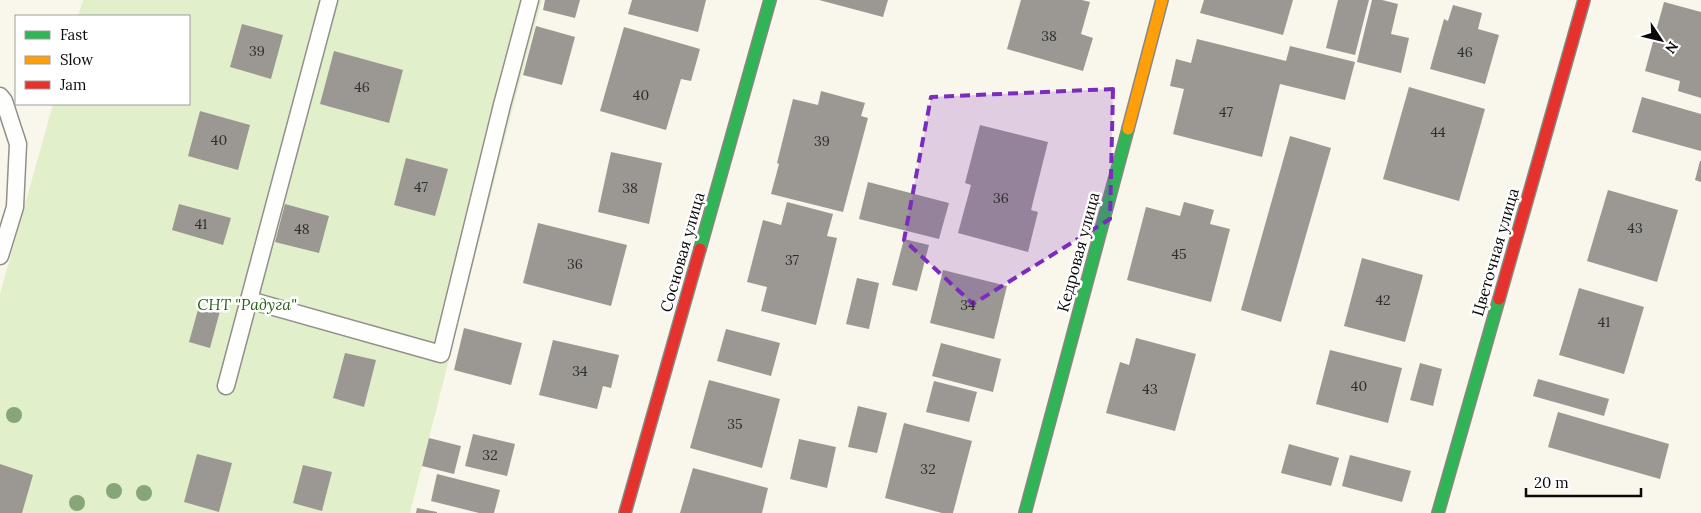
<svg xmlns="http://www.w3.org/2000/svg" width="1701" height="513" font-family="Lora,serif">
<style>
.green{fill:#e1f0ca}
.building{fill:#9b9893}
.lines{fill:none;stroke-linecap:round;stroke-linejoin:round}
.lane-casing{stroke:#92908c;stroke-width:19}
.fast-casing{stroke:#888782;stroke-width:14}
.slow-casing{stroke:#888782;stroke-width:14}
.jam-casing{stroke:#888782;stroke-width:14}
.lane{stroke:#fefefc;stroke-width:16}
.fast{stroke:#30b455;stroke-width:11}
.slow{stroke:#ff9f0a;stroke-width:11}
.jam{stroke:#e5322d;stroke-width:11}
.tree{fill:#86a677}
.marked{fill:#7b2cbf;fill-opacity:0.2;stroke:#7b2cbf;stroke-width:4;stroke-dasharray:10 6;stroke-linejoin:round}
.labels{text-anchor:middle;stroke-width:5;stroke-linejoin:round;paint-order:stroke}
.number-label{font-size:14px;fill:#2e2e2c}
.street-label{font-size:16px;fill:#0a0a0a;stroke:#fff}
.park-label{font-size:16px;font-style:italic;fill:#286417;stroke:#fff}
</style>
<rect width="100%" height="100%" fill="#f9f6ec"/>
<path class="green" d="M83,0H542L513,107L410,513H0V294L53,104H189V16H78Z"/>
<g class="building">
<path d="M545,0H580L575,18L543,10Z"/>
<path d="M632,0H706L698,32L628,14Z"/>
<path d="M819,0H888L883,17Z"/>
<path d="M1021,0H1082L1090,2L1081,34L1093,38L1083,71L1007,49Z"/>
<path d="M1204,0H1293L1283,35L1200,13Z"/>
<path d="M1338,0H1369L1355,55L1326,48Z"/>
<path d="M1372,0H1382L1398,4L1391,34L1409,38L1401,73L1357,62Z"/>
<path d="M1664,2L1701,12V98L1678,91L1680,81L1645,71Z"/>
<path d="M1453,5L1482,13L1478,29L1499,35L1485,84L1430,69L1444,19L1448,21Z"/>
<path d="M242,24L283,35L271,79L230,67Z"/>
<path d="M536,26L575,37L562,85L523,75Z"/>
<path d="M624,27L700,49L691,81L681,79L666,130L600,111Z"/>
<path d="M1197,39L1286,61L1290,46L1355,62L1345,100L1280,84L1262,157L1173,134L1184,89L1170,86L1176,59L1191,63Z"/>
<path d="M334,51L403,70L389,123L320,104Z"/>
<path d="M1409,87L1485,109L1459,201L1383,179Z"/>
<path d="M821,91L865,103L861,116L868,118L843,212L771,194L779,164L777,163L793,99L818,105Z"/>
<path d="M1642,97L1701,114V151L1632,132Z"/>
<path d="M200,111L250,125L238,170L188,156Z"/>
<path d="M980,125L1048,142L1031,210L1038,212L1028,252L958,233L971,185L965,183Z"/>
<path d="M1290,136L1331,148L1281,322L1241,310Z"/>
<path d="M611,152L662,163L649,224L598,212Z"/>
<path d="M406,158L448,169L435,216L394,205Z"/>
<path d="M1700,161H1701V182L1695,180Z"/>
<path d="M868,182L949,203L939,239L859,219Z"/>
<path d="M1608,190L1678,210L1657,282L1587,261Z"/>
<path d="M787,202L833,214L827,236L837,238L816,325L761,311L767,287L747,282L763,220L781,225Z"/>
<path d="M1184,202L1214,210L1210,224L1230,229L1211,302L1127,280L1146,207L1180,216Z"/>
<path d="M179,204L231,218L223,245L172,230Z"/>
<path d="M285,204L329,216L319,253L275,242Z"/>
<path d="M538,223L627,245L611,306L523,283Z"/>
<path d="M904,239L929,245L917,291L892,285Z"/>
<path d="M1362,258L1423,275L1405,342L1344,326Z"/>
<path d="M943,270L1007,286L994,339L930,323Z"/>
<path d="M857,278L879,283L869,329L846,324Z"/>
<path d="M1579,288L1644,307L1624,374L1559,355Z"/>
<path d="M199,306L220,311L210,348L189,342Z"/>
<path d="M464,328L522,343L511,385L454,370Z"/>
<path d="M726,329L780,343L771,376L717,361Z"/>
<path d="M1136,338L1196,354L1175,431L1106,413L1120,362L1129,365Z"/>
<path d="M553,340L619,355L611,388L603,386L597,409L539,395Z"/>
<path d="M941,343L1001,359L993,392L932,376Z"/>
<path d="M1330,350L1402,368L1388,423L1316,404Z"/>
<path d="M345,353L376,360L364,407L333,398Z"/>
<path d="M1420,363L1442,369L1433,406L1410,400Z"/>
<path d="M1538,379L1609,399L1604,416L1533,396Z"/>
<path d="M709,380L780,399L762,468L690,448Z"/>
<path d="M934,381L977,392L969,422L926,412Z"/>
<path d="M858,406L887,413L877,453L848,447Z"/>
<path d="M1558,412L1669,444L1660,479L1548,447Z"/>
<path d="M904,423L972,441L953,513H942L885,498Z"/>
<path d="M473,434L515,444L507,476L465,466Z"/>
<path d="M429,438L461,446L454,474L422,466Z"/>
<path d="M799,439L836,447L827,488L790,479Z"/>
<path d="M1289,444L1339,458L1331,486L1281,473Z"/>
<path d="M197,454L232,463L219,512L184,502Z"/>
<path d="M1350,455L1411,471L1402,502L1342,486Z"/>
<path d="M0,464L33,475L22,513H0Z"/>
<path d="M303,465L332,472L322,511L293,503Z"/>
<path d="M693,468L768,488L762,513H680Z"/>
<path d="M437,474L500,490L494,513H479L431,501Z"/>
<path d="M417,508L437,512V513H416Z"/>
</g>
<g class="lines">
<defs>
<g id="lane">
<path d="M0,96L4,101L18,144L15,207L0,256"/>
<path d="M249,300L441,354L502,105L530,0"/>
<path d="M226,386L329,0"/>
</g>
<g id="fast">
<path d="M700,249L770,0"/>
<path d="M1025,513L1128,129"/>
<path d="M1438,513L1499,299"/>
</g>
<path id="slow" d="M1128,129L1162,0"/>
<g id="jam">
<path d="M1499,299L1584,0"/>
<path d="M625,513L700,249"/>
</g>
</defs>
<use href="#lane" class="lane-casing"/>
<use href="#fast" class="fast-casing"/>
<use href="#slow" class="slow-casing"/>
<use href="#jam" class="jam-casing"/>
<use href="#lane" class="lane"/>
<use href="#fast" class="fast"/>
<use href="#slow" class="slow"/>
<use href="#jam" class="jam"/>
</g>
<g class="tree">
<circle cx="14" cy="415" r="8"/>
<circle cx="114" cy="491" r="8"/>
<circle cx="144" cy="493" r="8"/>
<circle cx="77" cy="503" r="8"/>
</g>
<path class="marked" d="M1113,89L1110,219L973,304L904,240L931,97Z"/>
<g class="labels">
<g class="number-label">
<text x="1049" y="41">38</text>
<text x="257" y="56">39</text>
<text x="1465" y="57">46</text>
<text x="362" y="92">46</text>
<text x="641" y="100">40</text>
<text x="1226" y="117">47</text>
<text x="1438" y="137">44</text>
<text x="219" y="145">40</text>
<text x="822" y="146">39</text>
<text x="421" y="192">47</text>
<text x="630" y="193">38</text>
<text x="1001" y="203">36</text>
<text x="201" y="229">41</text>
<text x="1635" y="233">43</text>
<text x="302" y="234">48</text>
<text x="1179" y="259">45</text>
<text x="792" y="265">37</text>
<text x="575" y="269">36</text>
<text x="1383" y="305">42</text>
<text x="968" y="310">34</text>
<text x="1604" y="327">41</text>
<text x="580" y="376">34</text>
<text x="1359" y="391">40</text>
<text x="1150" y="394">43</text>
<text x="735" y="429">35</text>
<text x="490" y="460">32</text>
<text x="928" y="474">32</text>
</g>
<g class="street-label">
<text transform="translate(682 252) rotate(-74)" y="6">Сосновая улица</text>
<text transform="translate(1078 252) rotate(-75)" y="6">Кедровая улица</text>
<text transform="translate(1495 252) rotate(-74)" y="6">Цветочная улица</text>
</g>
<g class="park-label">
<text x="247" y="310">СНТ "Радуга"</text>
</g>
</g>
<rect x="15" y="15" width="175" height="90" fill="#ffffff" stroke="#9d9d9d"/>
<rect x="25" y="31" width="25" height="8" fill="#30b455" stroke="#9d9d9d"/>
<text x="60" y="40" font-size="15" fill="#0a0a0a">Fast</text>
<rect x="25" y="56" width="25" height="8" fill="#ff9f0a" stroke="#9d9d9d"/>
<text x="60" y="65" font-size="15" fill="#0a0a0a">Slow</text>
<rect x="25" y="81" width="25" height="8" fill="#e5322d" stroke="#9d9d9d"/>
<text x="60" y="90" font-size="15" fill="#0a0a0a">Jam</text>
<g transform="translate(1661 40) rotate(125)" stroke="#ffffff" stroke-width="4" paint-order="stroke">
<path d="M0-4L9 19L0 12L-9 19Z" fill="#0a0a0a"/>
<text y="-8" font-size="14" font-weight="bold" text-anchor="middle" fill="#0a0a0a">N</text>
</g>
<path d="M1526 488v8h115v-8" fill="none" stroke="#0a0a0a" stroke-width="2.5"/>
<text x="1534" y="488" font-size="15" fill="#0a0a0a" stroke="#ffffff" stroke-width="4" paint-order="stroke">20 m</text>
</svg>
